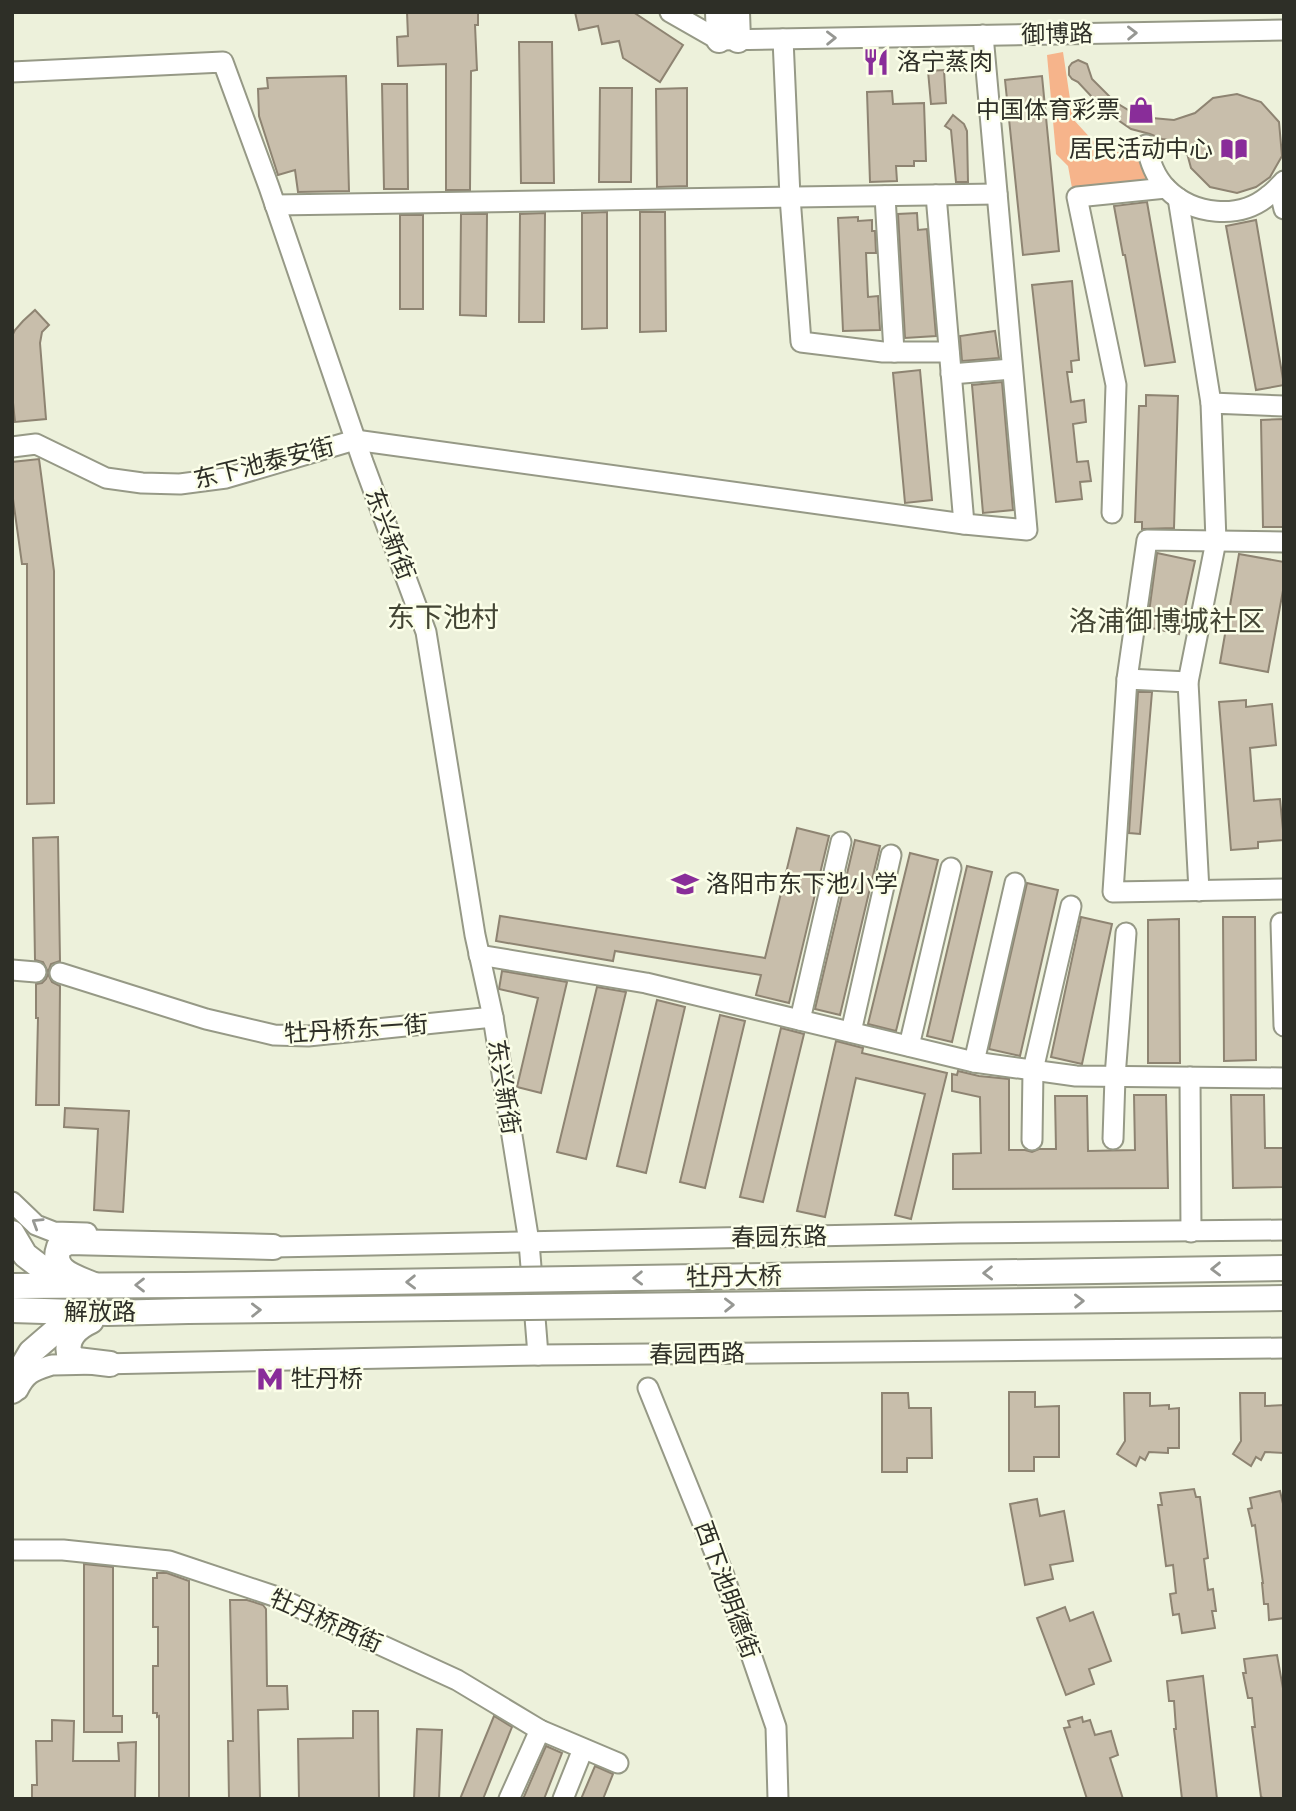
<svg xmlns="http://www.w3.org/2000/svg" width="1296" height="1811" font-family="Mulish,'Noto Sans SC',sans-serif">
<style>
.green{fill:#f6b48b}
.building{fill:#c8beab;stroke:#8e8472;stroke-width:2}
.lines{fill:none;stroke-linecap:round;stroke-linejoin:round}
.minor-casing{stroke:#969986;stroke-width:23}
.major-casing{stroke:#969986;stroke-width:28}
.minor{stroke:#fff;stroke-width:19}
.major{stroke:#fff;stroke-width:24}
.major-bridge-casing{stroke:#969986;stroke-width:28;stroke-linecap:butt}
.major-bridge{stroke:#fff;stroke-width:24}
.oneway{stroke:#969793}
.labels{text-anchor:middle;stroke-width:5;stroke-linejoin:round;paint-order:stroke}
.street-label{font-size:24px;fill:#2e2f27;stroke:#fbfee8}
.poi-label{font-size:24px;fill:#2e2f27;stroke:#fbfee8;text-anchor:start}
.quarter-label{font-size:28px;fill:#434534;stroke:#fbfee8}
</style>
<rect width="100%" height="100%" fill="#edf1db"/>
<path class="green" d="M1063,52L1073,119L1095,143L1118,152L1138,154L1148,180L1142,183L1072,188L1068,166L1056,154L1047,55Z"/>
<g class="building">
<path d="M407,12H478V25H475L477,70L471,71L470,190H446V64L398,66L397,37L408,36Z"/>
<path d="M575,12H633L683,45L660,82L623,58L619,41L602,44L598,26L579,30Z"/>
<path d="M519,42H552L554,183H521Z"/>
<path d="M1078,60L1087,64L1092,79L1115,102L1130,111L1152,118L1174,120L1195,113L1213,98L1237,94L1261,102L1279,122L1282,156L1270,177L1256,187L1237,193L1210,187L1191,168L1184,142L1162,139L1150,134L1131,129L1105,111L1078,82L1072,79L1069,75V67L1072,63Z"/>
<path d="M944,70L946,103L931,104L928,71Z"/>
<path d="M346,76L349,191L298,192L295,170L278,175L259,116L258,89L268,88L267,78Z"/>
<path d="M1042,76L1059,251L1023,255L1005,80Z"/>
<path d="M382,84H407L408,189H384Z"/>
<path d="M600,88H632L631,182H599Z"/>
<path d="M687,88V186L657,187L656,89Z"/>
<path d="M892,91L893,104L924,103L926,161H914V166H896L897,181L870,182L867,92Z"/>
<path d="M953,115L964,124L967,131L968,182H956L951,130L945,126Z"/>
<path d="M1147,202L1175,362L1145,366L1125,255H1123L1114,206Z"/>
<path d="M607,212V328L582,329V213Z"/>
<path d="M640,212H665L666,331L640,332Z"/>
<path d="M545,213L544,322H519L520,214Z"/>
<path d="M917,213L918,230L927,229L936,336L905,338L898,214Z"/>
<path d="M461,214H487L486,316L460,315Z"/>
<rect x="400" y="215" width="23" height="94"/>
<path d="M858,217V221L872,220V231H875L876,253H866L868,297L878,296L880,330L843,331L838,218Z"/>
<path d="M1256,220L1284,385L1256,390L1226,226Z"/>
<path d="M1072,281L1079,360L1071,361L1072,372H1067L1071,402L1084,400L1086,422L1073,424L1077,462L1088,461L1091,481L1080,482L1082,499L1056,502L1032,285Z"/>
<path d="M35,310L49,325L42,332L40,343L46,419L15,422L12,393V336L15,330L23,321Z"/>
<path d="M995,331L999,358L962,361L960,336Z"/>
<path d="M920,370L932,500L905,503L893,373Z"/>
<path d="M1002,382L1013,510L983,513L972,385Z"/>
<path d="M1146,395L1178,396L1174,528L1142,529V522H1135L1139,406H1146Z"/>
<path d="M1284,419V527H1263L1261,420Z"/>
<path d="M39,459L54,571V803L27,804V564H22L12,492V462Z"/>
<path d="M1157,553L1195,561L1179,634L1147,627Z"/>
<path d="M1239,554L1284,562V585L1268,672L1220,663Z"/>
<path d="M1138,692H1152L1140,834L1129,833Z"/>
<path d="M1246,700V707L1272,704L1276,745L1250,748L1254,801L1280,799L1284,840L1258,842V848L1231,850L1219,702Z"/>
<path d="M797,828L829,836L789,1003L756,995L761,975L615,951L613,961L496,941L500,916L765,958Z"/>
<path d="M58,837L60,961L51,964L48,972L43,962L35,960L33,838Z"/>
<path d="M855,840L880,846L840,1015L815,1009Z"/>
<path d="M910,853L938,860L896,1031L868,1024Z"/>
<path d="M967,866L992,872L952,1042L927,1036Z"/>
<path d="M1027,883L1058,890L1020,1056L989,1049Z"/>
<path d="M1081,917L1112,924L1082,1064L1051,1057Z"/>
<path d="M1223,917H1255L1256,1060L1224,1061Z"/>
<path d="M1179,919L1180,1063H1148V920Z"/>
<path d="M502,971L567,982L541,1093L517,1087L538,998L499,989Z"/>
<path d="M48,974L52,982L60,986L59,1105H36L38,1018H36V984L42,983L46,979Z"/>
<path d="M597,987L626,992L586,1159L557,1152Z"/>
<path d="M657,1000L685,1007L646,1173L617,1166Z"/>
<path d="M720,1015L745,1021L705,1188L680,1182Z"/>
<path d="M781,1028L804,1034L763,1202L740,1197Z"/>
<path d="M836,1041L863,1048L862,1053L947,1073L911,1219L895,1215L925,1094L856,1078L825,1217L797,1211Z"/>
<path d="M958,1071L979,1076L1009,1079V1150H1025L1032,1152L1039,1149H1056L1055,1096H1087L1088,1151L1135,1150L1134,1095H1166L1168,1188L953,1189V1154L981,1153L980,1097L952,1091V1074L957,1075Z"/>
<path d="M1231,1095H1264L1265,1148H1284V1187L1233,1188Z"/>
<path d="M65,1108L129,1111L123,1212L94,1210L98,1129L64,1127Z"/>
<path d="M1009,1392H1035V1407L1059,1406V1457H1034V1471H1009Z"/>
<path d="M882,1393H908L909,1408H931L932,1458H907V1472H882Z"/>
<path d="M1124,1393H1150V1406L1169,1405V1409L1179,1408V1448H1168V1453L1149,1452L1145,1460L1140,1457L1136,1466L1117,1454L1125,1441Z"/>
<path d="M1240,1393H1265V1406L1284,1405V1453L1265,1452L1261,1460L1256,1457L1251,1466L1233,1454L1241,1441Z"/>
<path d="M1194,1489L1196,1497H1200L1208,1558L1204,1559L1208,1590L1213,1589L1216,1611H1212L1215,1628L1182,1633L1179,1614L1173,1615L1170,1594L1176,1593L1173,1565L1166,1566L1158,1505H1162L1160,1493Z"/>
<path d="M1280,1491L1284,1508V1618L1269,1620L1268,1604H1264L1262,1583H1263L1255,1525L1252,1526L1248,1509L1252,1508L1250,1498Z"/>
<path d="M1037,1499L1040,1516L1064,1511L1073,1561L1050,1565L1053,1579L1025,1585L1010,1504Z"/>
<path d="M84,1564L113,1567V1716H122V1732H84Z"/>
<path d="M157,1573H167L189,1581V1799H159V1716L157,1717V1713H153V1666H158V1627H153V1578H157Z"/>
<path d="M230,1600H247L263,1605L266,1609L267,1686H287L288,1709L258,1710L260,1799H229L228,1741H233Z"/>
<path d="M1065,1607L1070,1621L1093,1612L1111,1661L1089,1669L1094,1684L1066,1695L1037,1618Z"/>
<path d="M1277,1655L1284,1694V1799H1265L1261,1797L1252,1727H1255L1252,1698H1248L1243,1673H1246L1244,1659Z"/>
<path d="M1203,1676L1217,1799H1182L1174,1729H1176L1174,1701H1169L1167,1681Z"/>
<path d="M353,1711H378L379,1799H299L298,1739L353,1738Z"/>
<path d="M494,1716L512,1727L483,1799H460Z"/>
<path d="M1082,1717L1083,1722L1090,1720L1095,1735L1111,1731L1118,1755L1110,1758L1123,1799H1087L1064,1728L1070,1727L1068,1721Z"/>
<path d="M52,1720L74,1721L73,1761H119L118,1743L136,1742L135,1799H32V1785H37L36,1741H52Z"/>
<path d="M417,1729L442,1730L439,1799H414Z"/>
<path d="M546,1746L562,1753L544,1799H523Z"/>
<path d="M595,1766L613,1774L603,1799H581Z"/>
</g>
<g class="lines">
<defs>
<g id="minor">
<path d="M670,12L719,40L1284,30"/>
<path d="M783,39L790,197L801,342L883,352H949"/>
<path d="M12,72L223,62L269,187L363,462L426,632L475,935L493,1017L529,1242L538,1355"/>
<path d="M1146,145C1150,162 1155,177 1167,189C1193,215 1239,220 1268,196C1274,192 1279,186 1284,181"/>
<path d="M1280,192L1284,209"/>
<path d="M936,195L964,524"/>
<path d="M885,196L894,352"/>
<path d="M1178,198L1211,403"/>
<path d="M275,205L997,194"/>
<path d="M951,374L1012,369"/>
<path d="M12,447L36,444L106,478L142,483L180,484L226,478L355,440L964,524L1027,530L983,35"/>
<path d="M1112,513L1116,385L1077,197L1166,188"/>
<path d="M1284,542L1147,540L1127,679L1113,892L1284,889"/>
<path d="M1127,679L1188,682"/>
<path d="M1199,891L1188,682L1216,541L1211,403L1284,406"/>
<path d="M1281,923L1284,1026"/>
<path d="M479,955L646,983L974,1062L1076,1076L1284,1078"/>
<path d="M12,970L36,972"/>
<path d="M60,973L206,1019L274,1035L308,1036L493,1017"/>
<path d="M800,1020L841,842"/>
<path d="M851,1032L891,855"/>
<path d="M909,1046L951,868"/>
<path d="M974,1062L1015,883"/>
<path d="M1190,1077L1191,1232"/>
<path d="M1113,1139L1115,1077L1126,933"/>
<path d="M1032,1140L1033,1070L1071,906"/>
<path d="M12,1202L36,1225L54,1232L87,1233"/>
<path d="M260,1246L273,1247L959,1233L1284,1230"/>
<path d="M648,1388L723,1573L776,1727L778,1799"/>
<path d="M18,1390C27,1372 34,1371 52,1365L538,1355L1284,1348"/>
<path d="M12,1550H63L169,1561L274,1596L457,1680L540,1730L618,1763"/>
<path d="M509,1799L540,1730"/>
<path d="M563,1799L583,1749"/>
</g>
<g id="major">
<path d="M718,12L719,40"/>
<path d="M737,12L738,40"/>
<path d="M12,1233L25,1255L51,1275L70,1279"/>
<path d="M94,1285C76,1277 50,1272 59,1247L69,1242L273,1247"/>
<path d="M12,1286L185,1285"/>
<path d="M12,1310L108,1313L188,1311"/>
<path d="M91,1321C76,1328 66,1338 69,1354L77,1360L110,1364"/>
<path d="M12,1391L15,1379L31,1352L60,1327L87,1319"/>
</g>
</defs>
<use href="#minor" class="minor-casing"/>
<use href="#major" class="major-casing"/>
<use href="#minor" class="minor"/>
<use href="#major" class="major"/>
<defs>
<g id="major-bridge">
<path d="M185,1285L1284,1268"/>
<path d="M188,1311L1284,1298"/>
</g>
</defs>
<use href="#major-bridge" class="major-bridge-casing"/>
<use href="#major-bridge" class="major-bridge"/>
</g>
<defs><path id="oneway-chevron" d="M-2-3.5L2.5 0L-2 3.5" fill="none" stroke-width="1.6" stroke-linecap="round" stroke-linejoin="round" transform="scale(1.75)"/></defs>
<g class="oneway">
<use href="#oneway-chevron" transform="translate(1132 33) rotate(-1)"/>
<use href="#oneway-chevron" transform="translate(831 38) rotate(-1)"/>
<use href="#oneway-chevron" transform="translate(37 1223) rotate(-148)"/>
<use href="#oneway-chevron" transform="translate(1216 1269) rotate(179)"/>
<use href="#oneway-chevron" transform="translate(988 1273) rotate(179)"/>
<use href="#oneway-chevron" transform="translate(638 1278) rotate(179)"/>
<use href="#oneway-chevron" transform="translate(411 1282) rotate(179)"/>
<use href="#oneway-chevron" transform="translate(140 1285) rotate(180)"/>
<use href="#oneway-chevron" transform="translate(1079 1301) rotate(-1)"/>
<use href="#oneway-chevron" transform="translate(729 1305) rotate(-1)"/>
<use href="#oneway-chevron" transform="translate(256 1310) rotate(-1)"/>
</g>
<defs>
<symbol id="restaurant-bare" viewBox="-9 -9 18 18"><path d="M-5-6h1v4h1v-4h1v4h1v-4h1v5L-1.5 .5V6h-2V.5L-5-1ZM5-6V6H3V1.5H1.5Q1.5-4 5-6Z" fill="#892d99" stroke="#fbfee8" stroke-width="2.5" paint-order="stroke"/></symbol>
<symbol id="shop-bare" viewBox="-9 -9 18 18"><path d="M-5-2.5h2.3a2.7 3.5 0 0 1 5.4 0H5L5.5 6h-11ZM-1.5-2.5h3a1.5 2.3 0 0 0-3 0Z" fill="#892d99" stroke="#fbfee8" stroke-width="2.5" paint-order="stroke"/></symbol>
<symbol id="library-bare" viewBox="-9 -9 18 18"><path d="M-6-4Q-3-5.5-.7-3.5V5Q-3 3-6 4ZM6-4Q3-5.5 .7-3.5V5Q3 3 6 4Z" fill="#892d99" stroke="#fbfee8" stroke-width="2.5" paint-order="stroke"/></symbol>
<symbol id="school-bare" viewBox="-9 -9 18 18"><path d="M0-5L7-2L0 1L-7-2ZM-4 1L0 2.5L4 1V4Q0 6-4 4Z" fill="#892d99" stroke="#fbfee8" stroke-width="2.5" paint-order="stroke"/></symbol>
<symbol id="metro-bare" viewBox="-9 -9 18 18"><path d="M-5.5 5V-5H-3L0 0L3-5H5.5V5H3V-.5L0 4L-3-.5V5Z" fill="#892d99" stroke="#fbfee8" stroke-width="2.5" paint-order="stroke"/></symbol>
</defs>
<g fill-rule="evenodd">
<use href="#restaurant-bare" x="857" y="43" width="38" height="38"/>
<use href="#shop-bare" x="1122" y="91" width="38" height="38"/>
<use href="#library-bare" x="1215" y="130" width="38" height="38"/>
<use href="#school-bare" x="666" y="865" width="38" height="38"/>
<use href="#metro-bare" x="251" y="1360" width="38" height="38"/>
</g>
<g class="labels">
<g class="street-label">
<text transform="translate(1057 34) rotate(-1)" y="8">御博路</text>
<text transform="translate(264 463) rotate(-14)" y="8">东下池泰安街</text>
<text transform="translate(390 534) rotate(69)" y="8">东兴新街</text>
<text transform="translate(356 1029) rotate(-4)" y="8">牡丹桥东一街</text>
<text transform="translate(504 1087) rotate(81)" y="8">东兴新街</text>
<text transform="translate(779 1237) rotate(-1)" y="8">春园东路</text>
<text transform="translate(734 1277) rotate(-1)" y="8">牡丹大桥</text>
<text x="100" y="1320">解放路</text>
<text transform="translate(697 1354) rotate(-1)" y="8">春园西路</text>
<text transform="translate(727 1590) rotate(70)" y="8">西下池明德街</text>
<text transform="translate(326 1621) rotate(24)" y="8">牡丹桥西街</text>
</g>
<g class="poi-label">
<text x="897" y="70">洛宁蒸肉</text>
<text x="1120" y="118" text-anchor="end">中国体育彩票</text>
<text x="1213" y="157" text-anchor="end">居民活动中心</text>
<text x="706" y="892">洛阳市东下池小学</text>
<text x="291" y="1387">牡丹桥</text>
</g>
<g class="quarter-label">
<text x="443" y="627">东下池村</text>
<text x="1167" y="631">洛浦御博城社区</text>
</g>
</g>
<rect width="1296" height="1811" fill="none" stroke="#2e2f27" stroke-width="28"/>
</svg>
